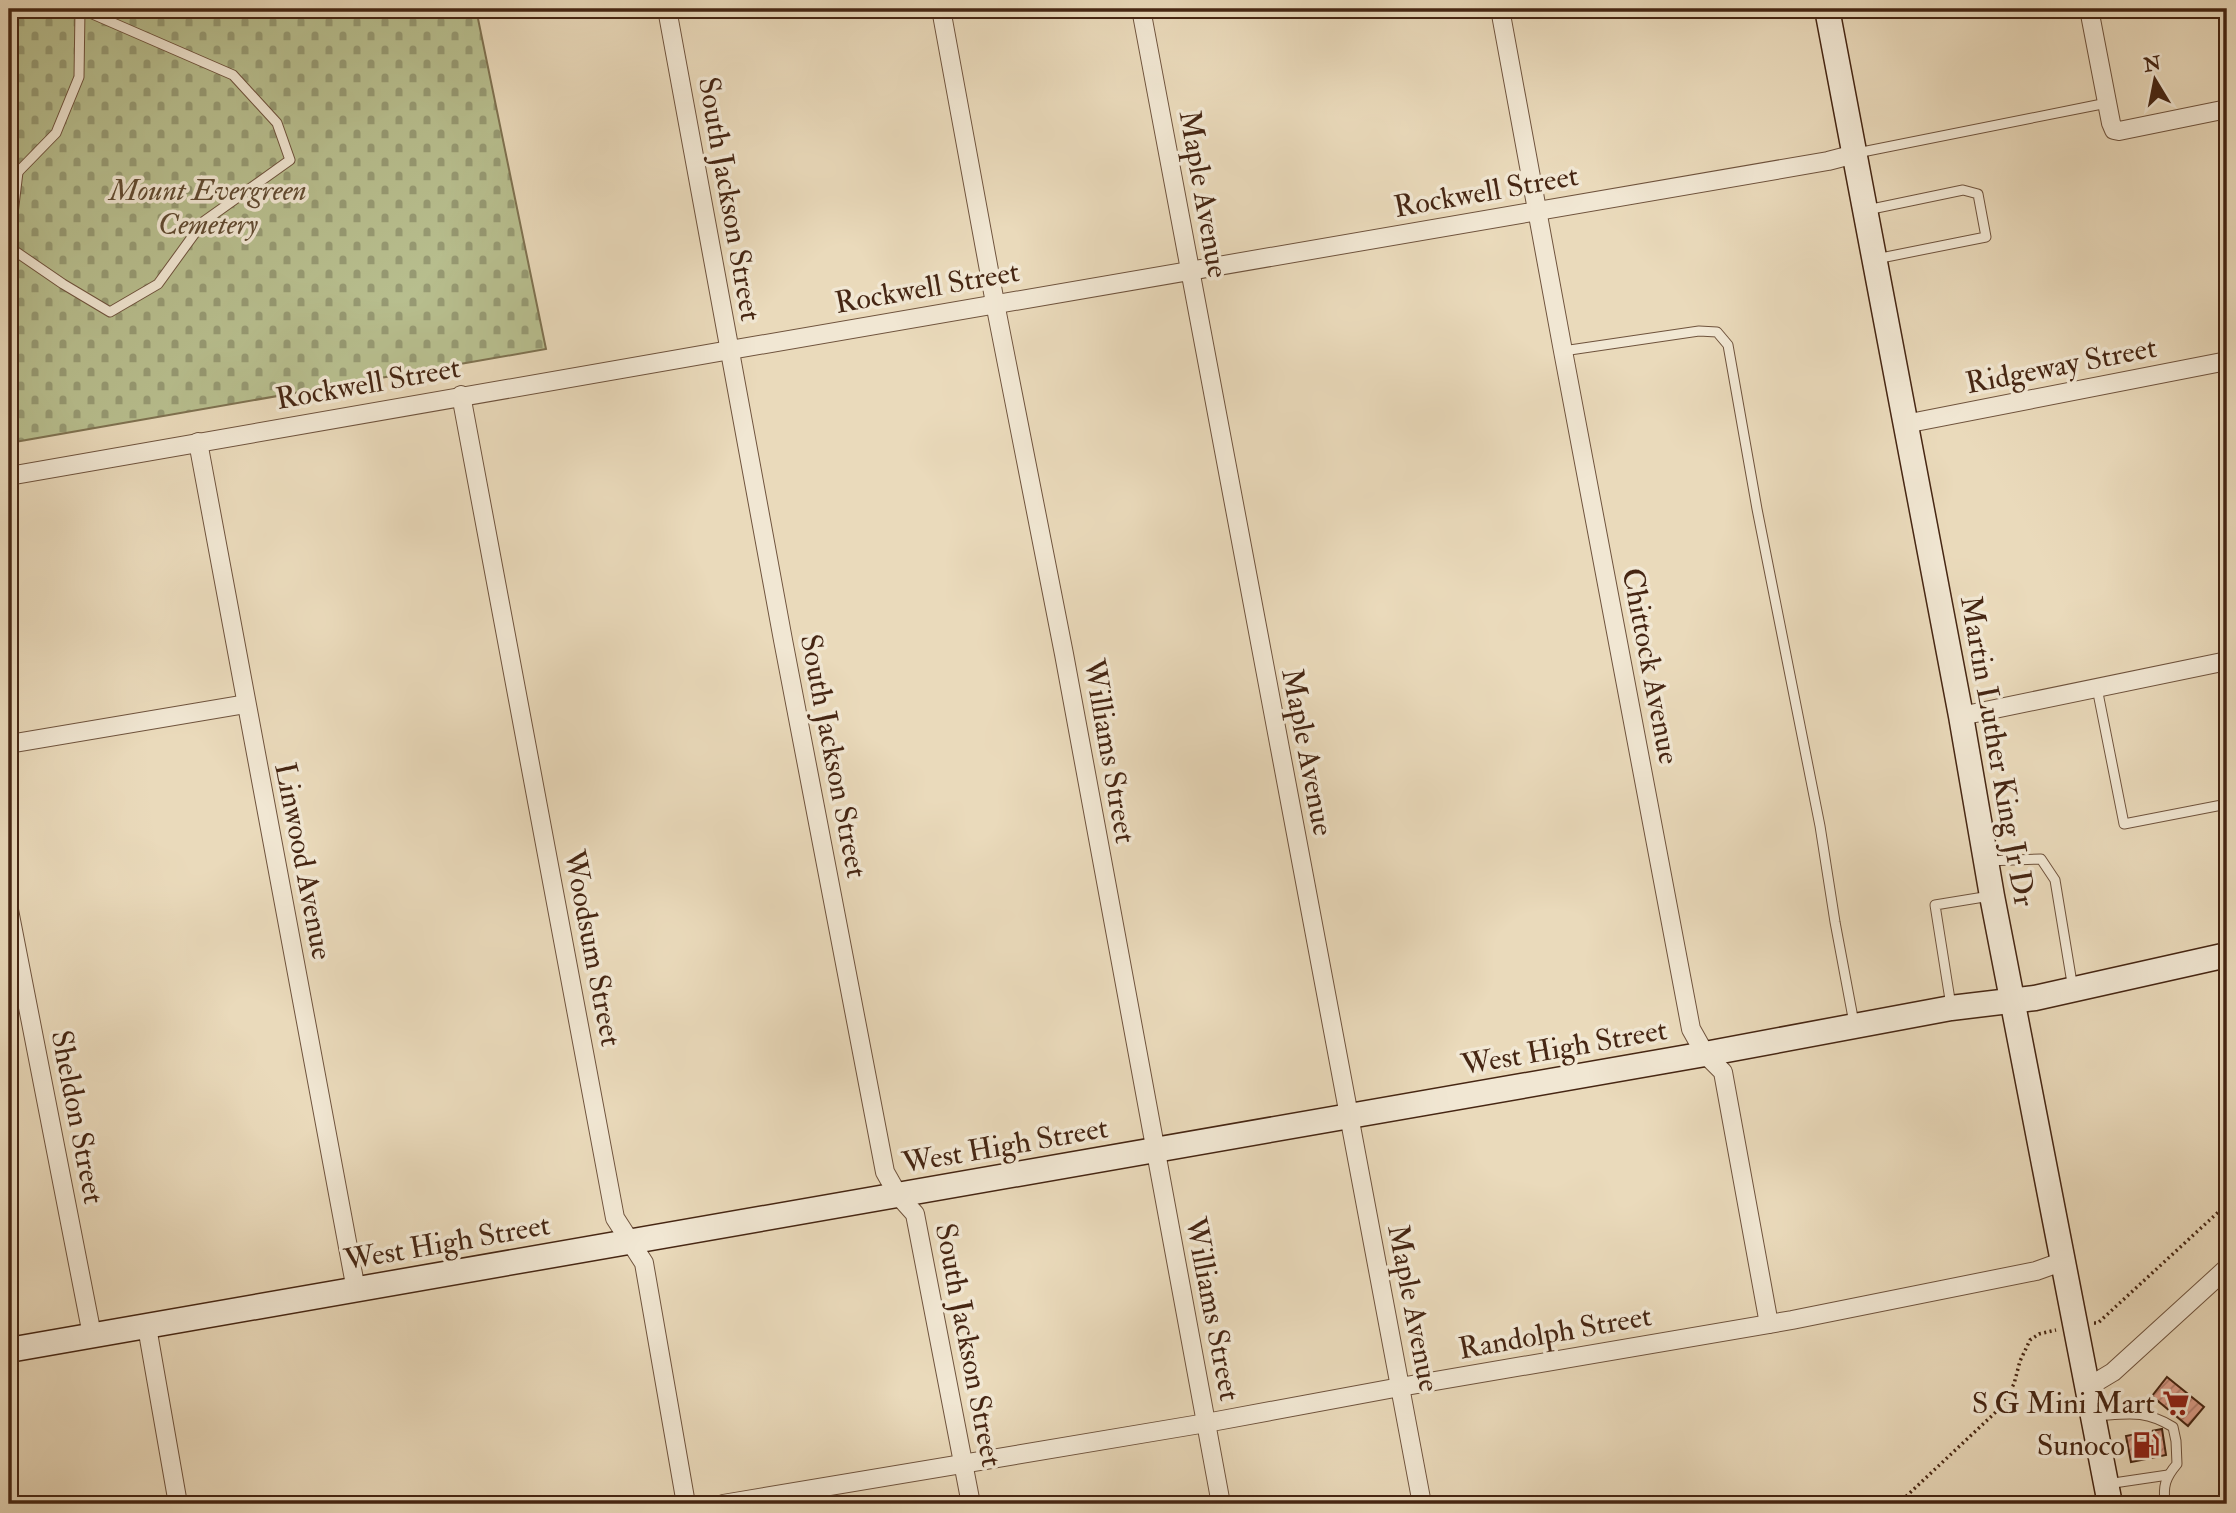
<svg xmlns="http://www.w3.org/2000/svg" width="2236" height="1513" font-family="'IM FELL Double Pica',serif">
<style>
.cemetery{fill:url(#cemetery-stones);stroke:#7f7251;stroke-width:2}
.building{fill:url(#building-hatch);stroke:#462613;stroke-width:2}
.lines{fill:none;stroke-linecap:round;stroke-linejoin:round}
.lane-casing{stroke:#6f533d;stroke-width:11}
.street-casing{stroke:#6f533d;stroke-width:20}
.secondary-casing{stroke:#462613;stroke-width:27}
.path{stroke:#462613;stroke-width:3.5;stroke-dasharray:2 3.5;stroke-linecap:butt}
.lane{stroke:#f1e7d3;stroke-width:9}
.street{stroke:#f1e7d3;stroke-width:18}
.secondary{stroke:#f1e7d3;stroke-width:24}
.labels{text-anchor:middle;stroke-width:7;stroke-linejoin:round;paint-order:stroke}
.park-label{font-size:30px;font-style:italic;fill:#624c32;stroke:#f1e7d3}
.street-label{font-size:30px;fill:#462613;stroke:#f1e7d3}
.poi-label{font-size:30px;fill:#462613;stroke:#f1e7d3;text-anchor:end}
</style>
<defs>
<pattern id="cemetery-stones" width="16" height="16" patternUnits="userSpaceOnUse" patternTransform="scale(1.75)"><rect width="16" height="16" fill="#b8bf8f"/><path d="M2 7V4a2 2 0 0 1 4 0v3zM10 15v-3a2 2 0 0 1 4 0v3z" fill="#979b74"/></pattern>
<pattern id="building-hatch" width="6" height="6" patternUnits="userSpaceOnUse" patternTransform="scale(1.75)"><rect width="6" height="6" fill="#de9f8b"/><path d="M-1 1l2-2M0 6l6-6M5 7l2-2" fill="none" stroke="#b68170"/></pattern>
</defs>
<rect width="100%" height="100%" fill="#eadabb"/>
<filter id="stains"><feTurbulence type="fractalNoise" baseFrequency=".00286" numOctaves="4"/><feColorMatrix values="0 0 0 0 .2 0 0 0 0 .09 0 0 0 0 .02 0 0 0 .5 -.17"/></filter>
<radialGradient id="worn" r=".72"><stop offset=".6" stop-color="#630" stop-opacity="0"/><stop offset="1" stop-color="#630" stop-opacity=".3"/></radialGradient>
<path class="cemetery" d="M9,9H476L546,349L9,443Z"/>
<g class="building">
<path d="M2167,1377L2204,1407L2188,1426L2152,1396Z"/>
<path d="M2162,1429L2166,1455L2131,1462L2126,1436Z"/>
</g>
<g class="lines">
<defs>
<g id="lane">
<path d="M1857,153L2107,103"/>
<path d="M9,171L18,172L56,133L79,77L80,9"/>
<path d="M1867,210L1963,190L1978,194L1986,237L1876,259"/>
<path d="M9,247L63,284L110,312L158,284L203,222L290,160L277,123L233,75L81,9"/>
<path d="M9,247L18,172"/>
<path d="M1563,351L1699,331L1717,332L1728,345L1757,509L1820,826L1835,922L1854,1023"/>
<path d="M2097,688L2124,824L2227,804"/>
<path d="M1987,861L2041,859L2055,880L2073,989"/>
<path d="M1951,1006L1935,905L1990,896"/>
<path d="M2095,1416C2127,1414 2144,1409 2173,1427L2176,1441L2177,1464C2165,1478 2163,1486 2165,1504"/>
<path d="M2107,1484L2168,1475"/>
</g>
<g id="street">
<path d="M667,9L783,640L885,1172L898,1195L915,1214L971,1504"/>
<path d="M941,9L995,303L1064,654L1221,1504"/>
<path d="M1141,9L1422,1504"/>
<path d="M1500,9L1563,351L1691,1029L1705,1054L1723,1072L1769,1324"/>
<path d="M2089,9L2111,123L2114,130L2119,131L2227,109"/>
<path d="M461,395L615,1218L644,1263L686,1504"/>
<path d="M1905,424L2227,361"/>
<path d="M198,442L356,1290"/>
<path d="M9,476C615,368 1221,267 1828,161L1855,154"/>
<path d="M1961,716L2227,661"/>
<path d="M9,744L246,704"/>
<path d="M9,910L92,1335"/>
<path d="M147,1327L178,1504"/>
<path d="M2088,1387L2113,1372L2227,1268"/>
<path d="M723,1504L1206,1423L1400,1387L1792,1320L2036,1271L2064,1261"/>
</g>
<g id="secondary">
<path d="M1827,9L1961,716L1992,896L2110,1504"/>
<path d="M9,1350L1705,1054L1951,1008L2035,998L2227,955"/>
</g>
</defs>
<use href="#lane" class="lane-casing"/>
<use href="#street" class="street-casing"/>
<use href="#secondary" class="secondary-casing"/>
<g class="path">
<path d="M2094,1323H2098L2227,1204"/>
<path d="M1898,1504L1998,1410L2014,1384L2020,1361L2030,1340L2039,1334L2056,1330"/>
</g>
<use href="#lane" class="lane"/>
<use href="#street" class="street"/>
<use href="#secondary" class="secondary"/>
</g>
<defs>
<symbol id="supermarket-bare" viewBox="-9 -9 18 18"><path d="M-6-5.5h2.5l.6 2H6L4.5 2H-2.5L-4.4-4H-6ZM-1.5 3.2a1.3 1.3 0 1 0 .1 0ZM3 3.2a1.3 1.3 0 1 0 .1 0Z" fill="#8f2418" stroke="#f1e7d3" stroke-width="2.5" paint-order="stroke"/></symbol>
<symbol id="fuel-bare" viewBox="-9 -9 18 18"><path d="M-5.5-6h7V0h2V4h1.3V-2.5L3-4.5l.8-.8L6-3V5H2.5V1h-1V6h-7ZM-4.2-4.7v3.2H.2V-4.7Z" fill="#8f2418" stroke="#f1e7d3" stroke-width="2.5" paint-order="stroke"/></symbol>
</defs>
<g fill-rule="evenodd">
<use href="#supermarket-bare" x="2157" y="1384" width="38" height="38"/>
<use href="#fuel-bare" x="2127" y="1426" width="38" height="38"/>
</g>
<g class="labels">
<g class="park-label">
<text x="208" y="200">Mount Evergreen<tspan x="208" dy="34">Cemetery</tspan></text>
</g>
<g class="street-label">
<text transform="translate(1486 191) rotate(-10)" y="10">Rockwell Street</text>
<text transform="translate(1204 194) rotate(80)" y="10">Maple Avenue</text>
<text transform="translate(730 199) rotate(80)" y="10">South Jackson Street</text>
<text transform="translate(927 287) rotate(-10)" y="10">Rockwell Street</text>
<text transform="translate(2061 365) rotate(-11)" y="10">Ridgeway Street</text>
<text transform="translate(368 383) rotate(-10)" y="10">Rockwell Street</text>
<text transform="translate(1651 666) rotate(79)" y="10">Chittock Avenue</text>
<text transform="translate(1110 751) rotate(80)" y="10">Williams Street</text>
<text transform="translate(1998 751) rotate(80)" y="10">Martin Luther King Jr Dr</text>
<text transform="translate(1308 752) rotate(79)" y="10">Maple Avenue</text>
<text transform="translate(834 756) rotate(79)" y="10">South Jackson Street</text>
<text transform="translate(304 861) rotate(79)" y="10">Linwood Avenue</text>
<text transform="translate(593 948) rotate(79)" y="10">Woodsum Street</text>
<text transform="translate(1564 1047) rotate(-10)" y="10">West High Street</text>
<text transform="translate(78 1117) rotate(79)" y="10">Sheldon Street</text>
<text transform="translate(1005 1145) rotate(-10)" y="10">West High Street</text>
<text transform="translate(447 1242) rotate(-10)" y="10">West High Street</text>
<text transform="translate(1414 1308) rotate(79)" y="10">Maple Avenue</text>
<text transform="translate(1213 1309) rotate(79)" y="10">Williams Street</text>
<text transform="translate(1555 1332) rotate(-10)" y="10">Randolph Street</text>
<text transform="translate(969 1345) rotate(79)" y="10">South Jackson Street</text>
</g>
<g class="poi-label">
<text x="2155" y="1413">S G Mini Mart</text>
<text x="2125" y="1455">Sunoco</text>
</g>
</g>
<rect width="2236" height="1513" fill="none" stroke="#eadabb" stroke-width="35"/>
<rect x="10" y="10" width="2215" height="1492" fill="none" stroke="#462613" stroke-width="3.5"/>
<rect x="18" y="18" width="2201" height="1478" fill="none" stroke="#462613" stroke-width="2"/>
<g transform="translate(2155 80) rotate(350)" stroke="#f1e7d3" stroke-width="5" paint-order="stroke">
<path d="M0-5L12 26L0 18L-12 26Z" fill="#462613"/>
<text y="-10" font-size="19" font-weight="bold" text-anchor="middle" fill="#462613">N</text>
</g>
<rect width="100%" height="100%" filter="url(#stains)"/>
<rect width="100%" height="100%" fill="url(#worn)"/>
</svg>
